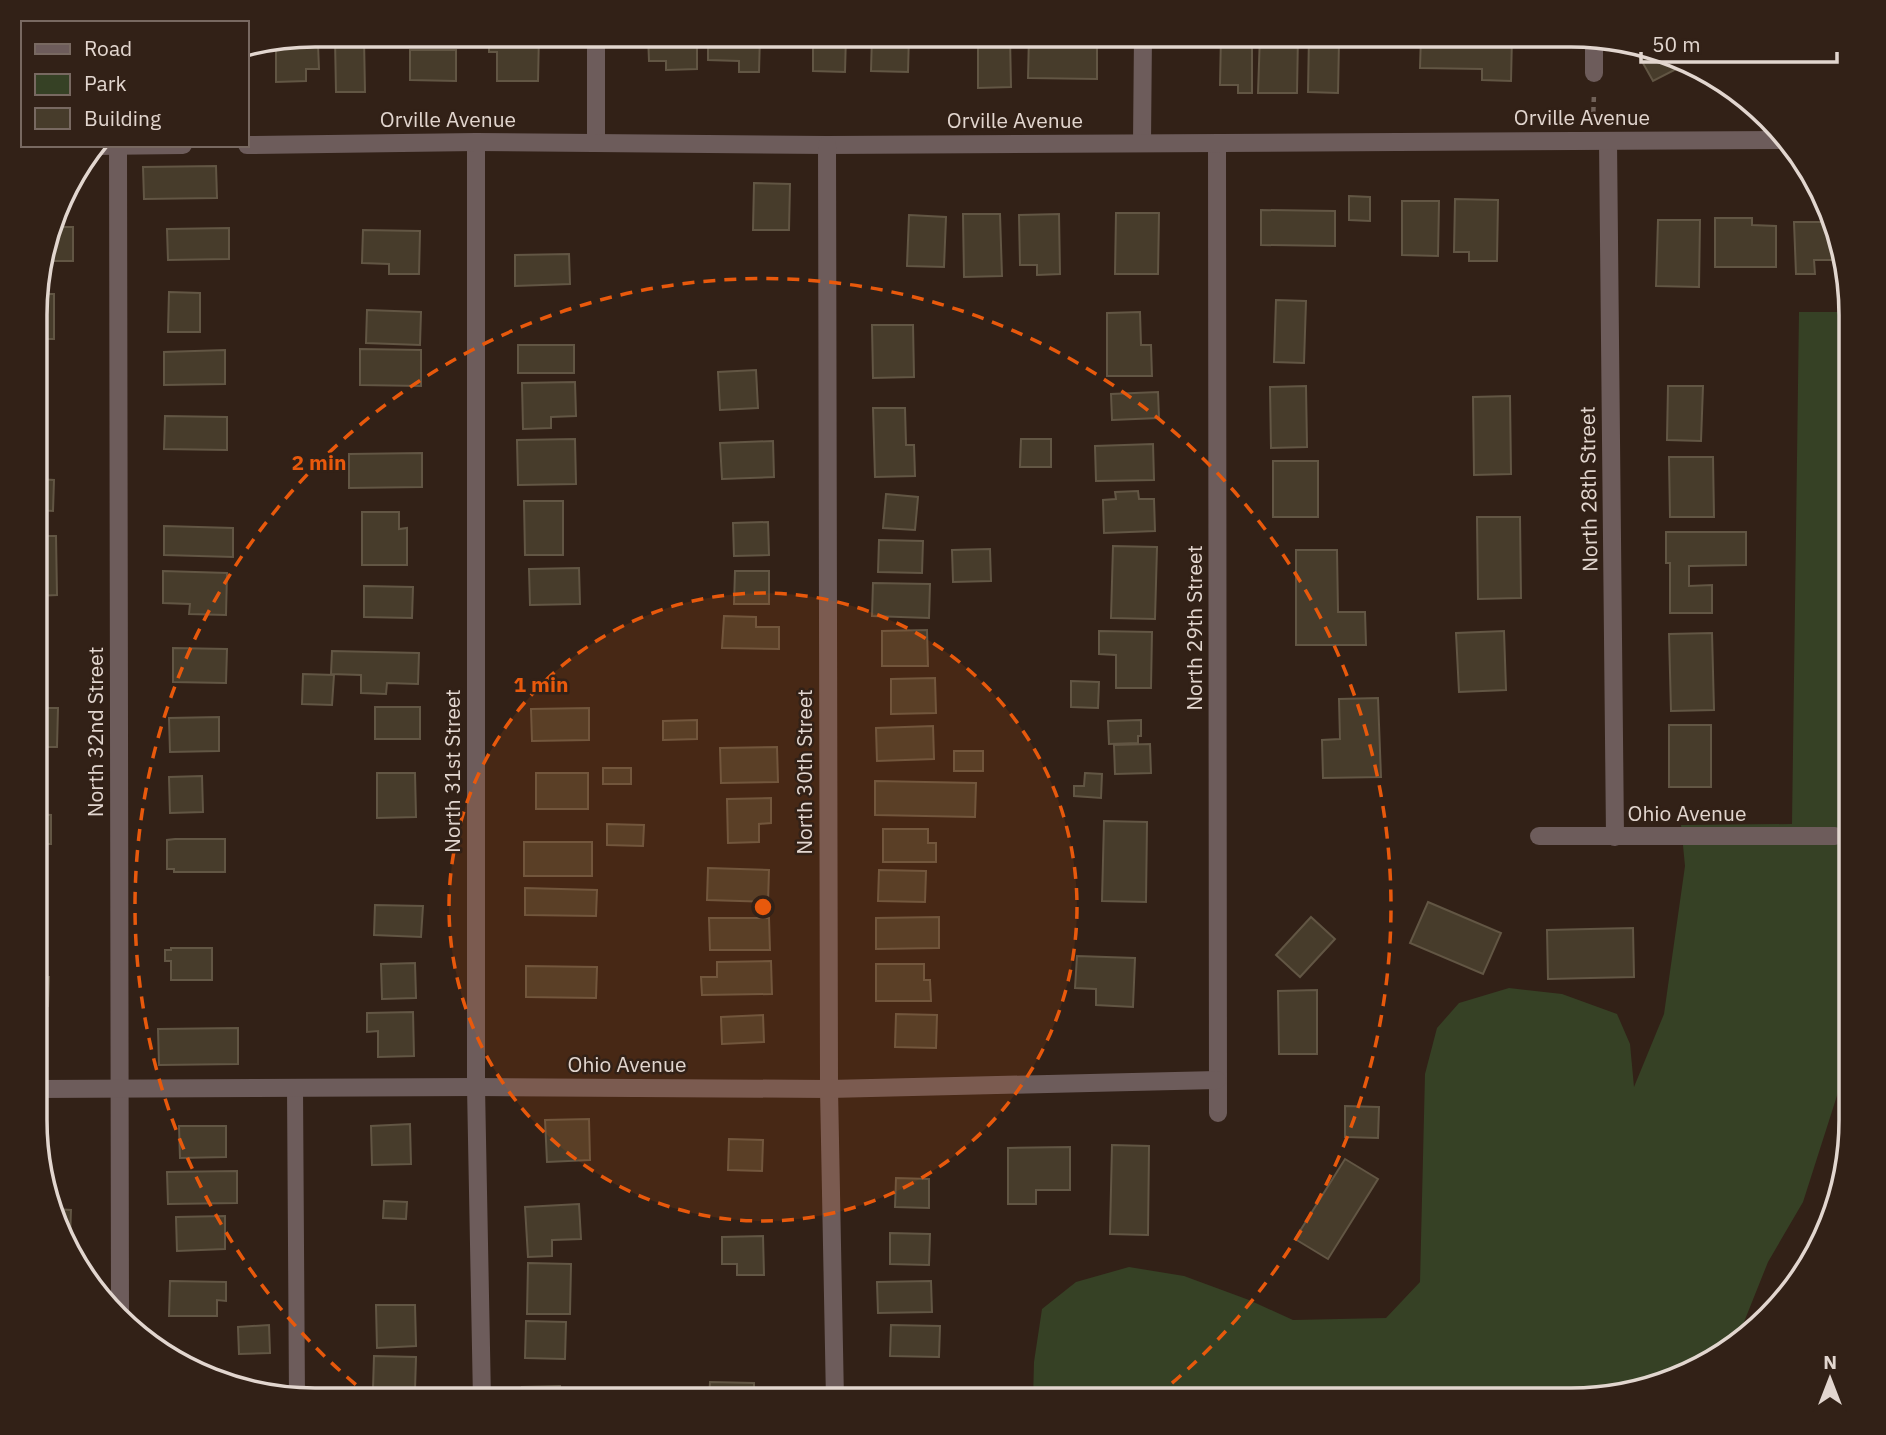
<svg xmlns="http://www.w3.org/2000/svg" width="1886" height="1435" font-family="'IBM Plex Sans',sans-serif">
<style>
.green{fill:#364125}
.building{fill:#473c2b;stroke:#625644;stroke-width:2}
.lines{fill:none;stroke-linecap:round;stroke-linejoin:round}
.path{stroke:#706158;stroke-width:4.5;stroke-dasharray:5 5;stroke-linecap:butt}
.service{stroke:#6d5c5b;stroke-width:16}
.minor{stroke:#6d5c5b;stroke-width:18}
.ring{fill:none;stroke:#e8590c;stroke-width:3.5;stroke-dasharray:12 9}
.labels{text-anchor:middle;stroke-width:5;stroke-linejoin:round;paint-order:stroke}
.street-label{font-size:21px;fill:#e2d6cf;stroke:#322117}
.rim{fill:none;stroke:#e2d6cf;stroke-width:3.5}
.centre{fill:#e8590c;stroke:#322117;stroke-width:3.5}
.ring-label{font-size:21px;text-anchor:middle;font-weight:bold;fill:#e8590c;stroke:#322117;stroke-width:5;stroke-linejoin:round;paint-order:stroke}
</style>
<rect width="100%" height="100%" fill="#322117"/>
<path class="green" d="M1799,312H1850L1851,315L1850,1055L1803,1202L1768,1262L1738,1337L1694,1371L1571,1400H1033L1034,1362L1042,1309L1076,1282L1129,1267L1184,1276L1249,1300L1293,1320L1386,1318L1420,1282L1425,1074L1437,1028L1459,1003L1509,988L1562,994L1617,1014L1630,1044L1634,1087L1664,1014L1685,866L1681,825L1792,824Z"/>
<g class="building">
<path d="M489,35H539L538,81H497V52H489Z"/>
<path d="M648,35H697V69L666,70V61H649Z"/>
<path d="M708,35H760L759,72H739V61L708,60Z"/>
<path d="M813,35H846L845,72L813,71Z"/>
<path d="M872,35H909L908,72L871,71Z"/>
<path d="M1029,35H1097V79L1028,78Z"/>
<path d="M1221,35H1252V93H1238V85H1220Z"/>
<path d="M1260,35H1298L1297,93H1258Z"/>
<path d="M1309,35H1329V42H1339L1338,93L1308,92Z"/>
<path d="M1421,36H1512L1511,81L1482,80V69L1420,68Z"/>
<path d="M978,37H1010L1011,87L978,88Z"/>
<path d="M335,39H364L365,92H336Z"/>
<path d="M318,44L319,69H306V81L276,82V46Z"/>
<path d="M1639,47L1678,56L1688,63L1653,81L1635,49Z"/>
<path d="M410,50H456V81L410,80Z"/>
<path d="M216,166L217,198L144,199L143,167Z"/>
<path d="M754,183L790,184L789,230H753Z"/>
<path d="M1349,196L1370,197V221L1349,220Z"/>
<path d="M1455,199L1498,200L1497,261H1469V252H1454Z"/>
<path d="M1402,201H1439L1438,256L1402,255Z"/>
<path d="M1261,210L1335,211V246L1261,245Z"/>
<path d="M1116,213H1159L1158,274H1115Z"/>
<path d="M963,214H1000L1002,276L964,277Z"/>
<path d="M1059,214L1060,274L1037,275V265H1020L1019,215Z"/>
<path d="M909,215L946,217L944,267L907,266Z"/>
<path d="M1715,218H1752V225L1776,226V267H1715Z"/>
<path d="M1658,220H1700L1699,287L1656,286Z"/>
<path d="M1794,222H1829L1838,260H1814L1815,274H1796Z"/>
<path d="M55,227H73V261H43Z"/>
<path d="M229,228V259L168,260L167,229Z"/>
<path d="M363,230L420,231L419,274H389V264L362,263Z"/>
<path d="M569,254L570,284L515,286V255Z"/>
<path d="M169,292L200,293V332H168Z"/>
<path d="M37,294H54V339H47V358H37Z"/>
<path d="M1276,300L1306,301L1304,363L1274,362Z"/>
<path d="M367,310L421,312L420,345L366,343Z"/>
<path d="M1140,312L1141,345H1151L1152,376H1107V313Z"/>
<path d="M872,325H913L914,377L873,378Z"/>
<rect x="518" y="345" width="56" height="28"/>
<path d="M360,349L421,350V386L360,385Z"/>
<path d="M225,350V384L164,385V352Z"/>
<path d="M756,370L758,408L720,410L718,372Z"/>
<path d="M575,382L576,416L551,417V428L523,429L522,383Z"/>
<path d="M1306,386L1307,447L1271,448L1270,387Z"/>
<path d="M1668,386H1703L1701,441L1667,440Z"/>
<path d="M1158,392L1159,418L1112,420L1111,394Z"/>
<path d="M1510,396L1511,474L1474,475L1473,397Z"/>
<path d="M873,408H905L906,445H914L915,476L875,477Z"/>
<path d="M165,416L227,417V450L164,449Z"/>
<path d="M575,439L576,484L518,485L517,440Z"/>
<path d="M1021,439H1051V467H1020Z"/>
<path d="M773,441L774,477L722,479L720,443Z"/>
<path d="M1153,444L1154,480L1096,481L1095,446Z"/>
<path d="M422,453V487L349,488V454Z"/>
<path d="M1669,457H1713L1714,517H1670Z"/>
<rect x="1273" y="461" width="45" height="56"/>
<path d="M37,479L54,480L53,511L37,510Z"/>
<path d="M1138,491L1139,499H1154L1155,531L1104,533L1103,500L1116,499L1115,492Z"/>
<path d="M886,494L918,497L915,530L883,528Z"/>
<path d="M524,501H563V555H525Z"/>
<path d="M362,512H399V529L407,528V565H362Z"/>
<path d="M1477,517H1520L1521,598L1478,599Z"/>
<path d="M768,522L769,555L734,556L733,523Z"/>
<path d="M164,526L233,528V557L164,555Z"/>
<path d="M1666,532H1746V565L1689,566V586L1712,585V613H1670V563H1666Z"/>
<path d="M37,536H56L57,595L37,596Z"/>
<path d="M879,540L923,541L922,573L878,572Z"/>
<path d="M1113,546L1157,547L1155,619L1111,618Z"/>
<path d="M990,549L991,581L953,582L952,550Z"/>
<path d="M1296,550H1337L1338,612H1365L1366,645H1296Z"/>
<path d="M579,568L580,604L530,605L529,569Z"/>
<path d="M163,571L227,573L226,615L189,614L190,604L163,603Z"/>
<path d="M735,571H769V604H734Z"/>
<path d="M873,583L930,584L929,618L872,616Z"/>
<path d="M364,586L413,587L412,618L364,617Z"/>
<path d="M724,616L756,617V627H779V649L722,648Z"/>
<path d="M927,630L928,666H882V631Z"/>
<path d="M1099,631L1152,632L1151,688H1116V655L1099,654Z"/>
<path d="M1504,631L1506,690L1459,692L1456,633Z"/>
<path d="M1712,633L1714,710L1671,711L1669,634Z"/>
<path d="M173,648L227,649L226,683L173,682Z"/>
<path d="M332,651L419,653L418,684L387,683L386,694L361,693V675L331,674Z"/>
<path d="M303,674L334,675L332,705L302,704Z"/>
<path d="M935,678L936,713L891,714V679Z"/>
<path d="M1071,681L1099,682L1098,708L1071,707Z"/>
<path d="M1378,698L1381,777L1323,778L1322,740L1340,739L1339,699Z"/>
<rect x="375" y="707" width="45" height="32"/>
<path d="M37,708H58L57,747H36Z"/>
<path d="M589,708V740L532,741L531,709Z"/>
<path d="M219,717V751L170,752L169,718Z"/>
<path d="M697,720V739L663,740V721Z"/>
<path d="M1141,720V736H1138V743L1109,744L1108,721Z"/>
<rect x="1669" y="725" width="42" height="62"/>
<path d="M933,726L934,759L877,761L876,728Z"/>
<path d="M1150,744L1151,773L1115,774L1114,745Z"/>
<path d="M777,747L778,782L721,783L720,748Z"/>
<rect x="954" y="751" width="29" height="20"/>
<path d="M36,767H46L47,800H36Z"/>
<rect x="603" y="768" width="28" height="16"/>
<path d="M377,773H415L416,817L377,818Z"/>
<rect x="536" y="773" width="52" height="36"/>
<path d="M1085,773L1102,774L1101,798L1074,796V786H1084Z"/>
<path d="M202,776L203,812L170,813L169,777Z"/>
<path d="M875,781L976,783L975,817L875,815Z"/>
<path d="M771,798V823L759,824V842L728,843L727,799Z"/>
<path d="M36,814L51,815V844H36Z"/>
<path d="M1104,821L1147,822L1146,902L1102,901Z"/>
<path d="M607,824L644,825L643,846L607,845Z"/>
<path d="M883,829H928V843H936V862H883Z"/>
<path d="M175,839H225V872H174V869H167V840Z"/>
<rect x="524" y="842" width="68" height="34"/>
<path d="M708,868L769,870L768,902L707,900Z"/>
<path d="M879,870L926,871L925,902L878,901Z"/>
<path d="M525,888L597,890L596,916L525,915Z"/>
<path d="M1428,902L1501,933L1483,974L1410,943Z"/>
<path d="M375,905L423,906L421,937L374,935Z"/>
<path d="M939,917V948L876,949V918Z"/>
<path d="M1311,917L1335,939L1300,977L1276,955Z"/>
<path d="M709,918H769L770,950H710Z"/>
<path d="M36,922H43V953L36,954Z"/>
<path d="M1633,928L1634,977L1548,979L1547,930Z"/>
<path d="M171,948H212V980H171V961H165V950H171Z"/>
<path d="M1077,956L1135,958L1133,1007L1096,1005V989L1075,988Z"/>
<path d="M771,961L772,994L702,995L701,977H717V962Z"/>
<path d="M415,963L416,998L382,999L381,964Z"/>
<path d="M876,964H924V980H930L931,1001H876Z"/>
<path d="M526,966L597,967L596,998L526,997Z"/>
<path d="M36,977H49L48,1006H36Z"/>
<path d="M1317,990V1054H1279L1278,991Z"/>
<path d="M413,1012L414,1056L378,1057V1031L367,1032V1013Z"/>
<path d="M896,1014L937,1015L936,1048L895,1047Z"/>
<path d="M763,1015L764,1042L722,1044L721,1017Z"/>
<path d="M238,1028V1064L159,1065L158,1029Z"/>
<path d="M1345,1106L1379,1107L1378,1138L1345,1137Z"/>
<path d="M589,1119L590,1160L547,1162L545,1120Z"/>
<path d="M410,1124L411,1164L372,1165L371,1126Z"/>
<path d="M179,1126H226V1157L180,1158Z"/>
<path d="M729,1139L763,1140L762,1171L728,1170Z"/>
<path d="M1112,1145L1149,1146L1148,1235L1110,1234Z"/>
<path d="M1070,1147V1190H1036V1204H1008V1148Z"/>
<path d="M1345,1159L1378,1179L1328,1259L1295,1239Z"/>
<path d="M237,1171V1203L168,1204L167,1172Z"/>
<path d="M896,1178L929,1179V1208L895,1207Z"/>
<path d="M384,1201L407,1202L406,1219L383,1218Z"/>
<path d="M579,1204L581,1239L552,1240V1256L528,1257L525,1207Z"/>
<path d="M55,1209L71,1210L70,1238H63Z"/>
<path d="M225,1216V1249L177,1251L176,1217Z"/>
<path d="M890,1233L930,1234L929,1265L890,1264Z"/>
<path d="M763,1236L764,1275H737V1264H722V1237Z"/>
<path d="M528,1263L571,1264L570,1314H527Z"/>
<path d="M170,1281L226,1282V1301L217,1300V1316H169Z"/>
<path d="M931,1281L932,1312L878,1313L877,1282Z"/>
<path d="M376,1305H415L416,1346L377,1348Z"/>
<path d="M526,1321L566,1322L565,1359L525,1358Z"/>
<path d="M269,1325L270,1353L239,1354L238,1327Z"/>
<path d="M891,1325L940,1326L939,1357L890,1356Z"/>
<path d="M374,1356L416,1357L415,1390L373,1389Z"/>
<path d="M710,1382L754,1383V1400H709Z"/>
<path d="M560,1386V1400H522V1387Z"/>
</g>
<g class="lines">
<path class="path" d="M1593,122L1594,93"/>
<path class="service" d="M295,1088L297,1399"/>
<g class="minor">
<path d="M1594,73V37"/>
<path d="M1608,141L1615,837"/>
<path d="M476,142V1087L482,1400"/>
<path d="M596,142V35"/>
<path d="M1142,142L1143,35"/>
<path d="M1217,144L1218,1113"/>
<path d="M247,145L476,142L827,145L1783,140"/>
<path d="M827,145L829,1089L835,1400"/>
<path d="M96,146L183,145"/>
<path d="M118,146L120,1317"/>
<path d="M1539,836H1835"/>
<path d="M36,1089L476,1087L829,1089L1217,1080"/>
<path d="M1829,1228L1830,1226"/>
</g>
</g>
<circle cx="763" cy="907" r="314" fill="#e8590c" fill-opacity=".12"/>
<g class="ring">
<circle cx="763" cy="907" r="314"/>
<path d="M372 1398A628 628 0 1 1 1154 1398"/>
</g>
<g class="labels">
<g class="street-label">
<text x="1582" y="125">Orville Avenue</text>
<text x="448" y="127">Orville Avenue</text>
<text x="1015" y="128">Orville Avenue</text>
<text transform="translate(1589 489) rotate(-91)" y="7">North 28th Street</text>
<text transform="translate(1195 628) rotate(-90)" y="7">North 29th Street</text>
<text transform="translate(96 732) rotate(-90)" y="7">North 32nd Street</text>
<text transform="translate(453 771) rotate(-90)" y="7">North 31st Street</text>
<text transform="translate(805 772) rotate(-90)" y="7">North 30th Street</text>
<text x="1687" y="821">Ohio Avenue</text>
<text x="627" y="1072">Ohio Avenue</text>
</g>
</g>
<path d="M0 0H1886V1435H0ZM315 47H1571A268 268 0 0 1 1839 315V1120A268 268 0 0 1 1571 1388H315A268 268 0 0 1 47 1120V315A268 268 0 0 1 315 47Z" fill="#322117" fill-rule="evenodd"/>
<path class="rim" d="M315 47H1571A268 268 0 0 1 1839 315V1120A268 268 0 0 1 1571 1388H315A268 268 0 0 1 47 1120V315A268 268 0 0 1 315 47Z"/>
<circle cx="763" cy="907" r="10" class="centre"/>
<g class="ring-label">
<text x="319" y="470">2 min</text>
<text x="541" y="692">1 min</text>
</g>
<rect x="21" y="21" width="228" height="126" fill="#322117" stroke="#786961" stroke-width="2"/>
<rect x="35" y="44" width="35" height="10" fill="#6d5c5b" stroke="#786961" stroke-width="2"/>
<text x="84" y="56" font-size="21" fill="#e2d6cf">Road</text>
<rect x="35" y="74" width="35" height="21" fill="#364125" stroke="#786961" stroke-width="2"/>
<text x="84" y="91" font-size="21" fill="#e2d6cf">Park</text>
<rect x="35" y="108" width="35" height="21" fill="#473c2b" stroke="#786961" stroke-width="2"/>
<text x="84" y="126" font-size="21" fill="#e2d6cf">Building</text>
<g transform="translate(1830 1379)" stroke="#322117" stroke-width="5" paint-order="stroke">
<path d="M0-5L12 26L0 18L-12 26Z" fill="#e2d6cf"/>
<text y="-10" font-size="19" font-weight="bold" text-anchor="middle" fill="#e2d6cf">N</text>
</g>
<path d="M1641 52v10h196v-10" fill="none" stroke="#e2d6cf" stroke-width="3.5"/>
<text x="1652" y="52" font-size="21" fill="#e2d6cf" stroke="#322117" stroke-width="5" paint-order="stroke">50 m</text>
</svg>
